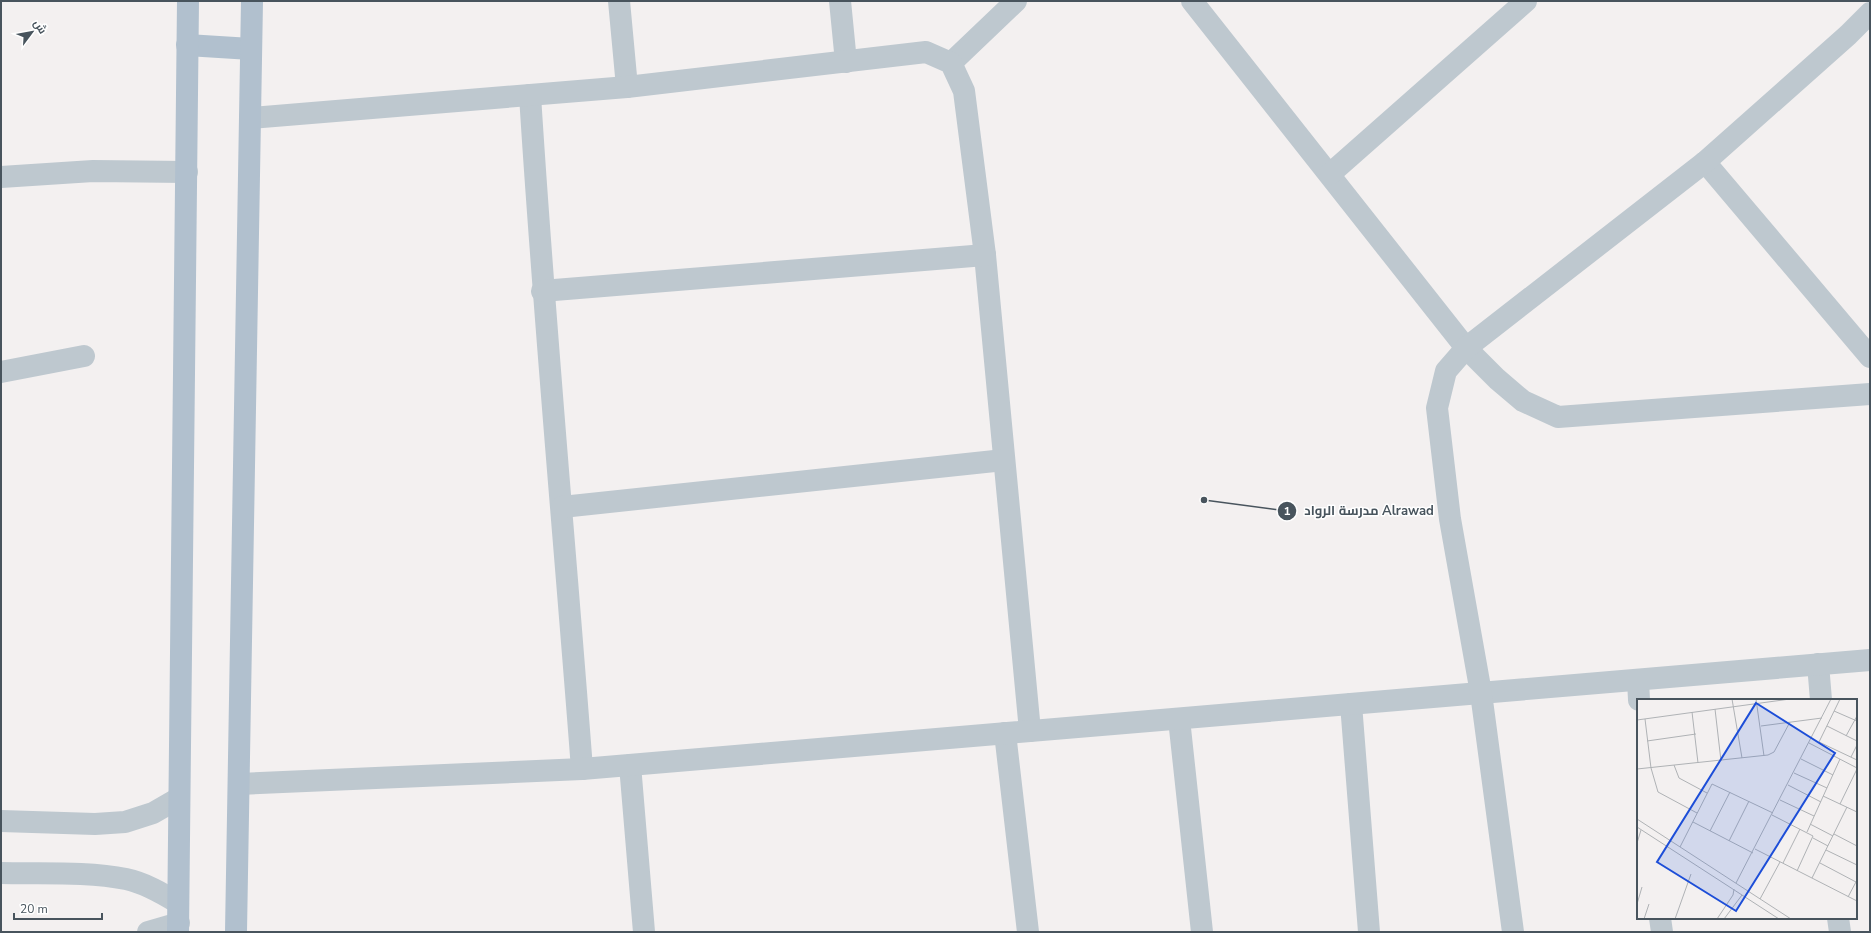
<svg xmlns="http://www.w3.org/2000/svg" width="1871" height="933" font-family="'Nunito Sans',Cairo,sans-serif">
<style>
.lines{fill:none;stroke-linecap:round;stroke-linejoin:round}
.minor{stroke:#bec8cf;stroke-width:22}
.major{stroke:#b1c0ce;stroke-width:22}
.inset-road{fill:none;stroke:#afb2b5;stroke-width:1}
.view{fill:#1d4ed8;fill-opacity:0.15;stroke:#1d4ed8;stroke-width:2}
.inset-edge{fill:none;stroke:#48545d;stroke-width:2}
.leader{fill:none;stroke:#48545d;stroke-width:1.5}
.callout-dot{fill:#48545d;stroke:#fff;stroke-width:1.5}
.mark-label{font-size:12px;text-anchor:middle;font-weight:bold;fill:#fff}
.callout-label{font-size:13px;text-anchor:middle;font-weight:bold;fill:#48545d;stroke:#fff;stroke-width:3;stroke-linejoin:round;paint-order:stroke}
</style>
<rect width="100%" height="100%" fill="#f3f0f0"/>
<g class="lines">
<g class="minor">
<path d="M619,1L627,87"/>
<path d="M840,1L846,62"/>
<path d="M1192,1L1466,348L1497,379L1523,401L1558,417L1870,394"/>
<path d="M951,63L1016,1"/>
<path d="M530,95C544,320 565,545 582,769"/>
<path d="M250,118L627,87L926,52L951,63L964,91L985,255L1030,731"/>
<path d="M1705,162L1870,357"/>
<path d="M1330,174L1526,1"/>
<path d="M1,177L93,171L187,172"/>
<path d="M542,291L985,255"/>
<path d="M1,372L84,356"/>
<path d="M562,507L1004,460"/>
<path d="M1818,664L1821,700"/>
<path d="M1638,680L1639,700"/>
<path d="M1351,704L1369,932"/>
<path d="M1179,719L1202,932"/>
<path d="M1005,733L1028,932"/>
<path d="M630,765L644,932"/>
<path d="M239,784L582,769L1870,660"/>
<path d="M1,821L95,824L125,822L153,813L179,798"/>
<path d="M1,873C40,874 88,871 126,879C145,883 162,893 178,903"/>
<path d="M1660,918L1662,932"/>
<path d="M1838,918L1840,932"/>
<path d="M148,932L179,923"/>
<path d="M1513,932L1481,693L1450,519L1437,408L1446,371L1466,348L1705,162L1848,35L1870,13"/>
</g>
<g class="major">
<path d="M187,45L251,49"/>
<path d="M178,932L188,1"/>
<path d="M236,932L252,1"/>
</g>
</g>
<g transform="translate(1637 699)">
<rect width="220" height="220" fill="#f3f0f0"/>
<path class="inset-road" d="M95,0L105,59M119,0L127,57M203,0L182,43L220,61M78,10L84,62M197,12L220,22M55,13L61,64M8,20L14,69L21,93L60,114M0,21L153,0M124,27L185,19M190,27L220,42M209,37L220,17M10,42L59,35M172,44L220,69M214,58L220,46M164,60L196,76M37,66L42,79L70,94M0,70L131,56L137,53L153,23M157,74L190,89M151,86L184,103M186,97L220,113M143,101L177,117M203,105L220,70M135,116L176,137L160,172M0,120L154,220M56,123L116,154M173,125L196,137M0,128L142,220M73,132L93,93M170,133L203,60M197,135L220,147M176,139L191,147M92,142L112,102M0,144L4,131M43,148L75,85L136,114M118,150L220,202M189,151L220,166M146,164L163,130M183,164L219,183M175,179L210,108M99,184L194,0M211,198L220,181M123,200L143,163M0,205L5,188M7,220L12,205M38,220L54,175M80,220L96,196L97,190M87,220L105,196"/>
<path class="view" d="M119,4L198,54L99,212L20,163Z"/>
<rect width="220" height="220" class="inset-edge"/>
</g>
<path class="leader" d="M1204 500L1287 511"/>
<g class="callout-dot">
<circle cx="1204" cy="500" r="4"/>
<circle cx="1287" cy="511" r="10"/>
</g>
<g class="mark-label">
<text x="1287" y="515">1</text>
</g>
<g class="callout-label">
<text x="1369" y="515">مدرسة الرواد Alrawad</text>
</g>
<rect width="1871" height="933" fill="none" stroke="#48545d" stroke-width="4"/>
<g transform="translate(32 32) rotate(58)" stroke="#ffffff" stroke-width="3" paint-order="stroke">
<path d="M0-3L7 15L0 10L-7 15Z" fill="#48545d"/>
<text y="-6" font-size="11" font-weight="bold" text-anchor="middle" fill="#48545d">ش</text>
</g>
<path d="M14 913v6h88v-6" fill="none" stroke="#48545d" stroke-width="2"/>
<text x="20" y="913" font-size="12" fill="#48545d" stroke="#ffffff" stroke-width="3" paint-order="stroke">20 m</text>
</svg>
